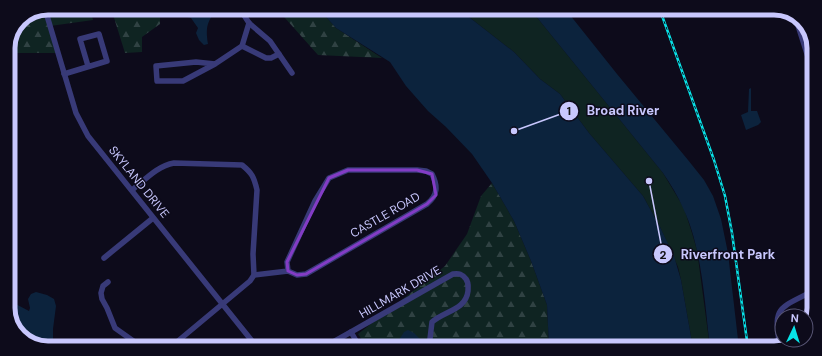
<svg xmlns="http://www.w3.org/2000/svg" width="822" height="356" font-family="'DM Sans',sans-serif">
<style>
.green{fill:#0f2422}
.forest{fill:url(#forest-firs)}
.water{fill:#0c233d}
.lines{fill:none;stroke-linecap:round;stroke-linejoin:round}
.minor{stroke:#383a78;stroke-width:5.5}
.rail-casing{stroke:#07e4e8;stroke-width:2.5}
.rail{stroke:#0d0b1b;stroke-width:1;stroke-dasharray:3;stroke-linecap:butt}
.marked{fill:none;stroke:#833cc5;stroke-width:3;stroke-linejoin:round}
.labels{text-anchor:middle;stroke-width:3;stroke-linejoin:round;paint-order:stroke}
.street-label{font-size:12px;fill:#c8c7fd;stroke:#0d0b1b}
.rim{fill:none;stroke:#c8c7fd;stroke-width:5}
.leader{fill:none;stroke:#c8c7fd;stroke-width:1.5}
.callout-dot{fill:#c8c7fd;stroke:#0d0b1b;stroke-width:1.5}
.mark-label{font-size:12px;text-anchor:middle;font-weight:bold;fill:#111}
.callout-label{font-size:13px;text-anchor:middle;font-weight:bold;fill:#c8c7fd;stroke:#0d0b1b;stroke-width:3;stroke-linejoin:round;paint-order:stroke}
</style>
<defs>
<pattern id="forest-firs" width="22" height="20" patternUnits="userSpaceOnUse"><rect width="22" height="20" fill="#0f2422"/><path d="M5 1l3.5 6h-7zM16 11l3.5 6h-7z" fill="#304243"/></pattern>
</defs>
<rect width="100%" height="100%" fill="#0d0b1b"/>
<path class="green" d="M460,10H531L663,173L684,208L692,233L697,250L710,348H693L681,280L678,267L660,227L643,196L589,133L560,94L540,79L514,52Z"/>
<g class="forest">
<path d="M48,8H92L90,9L93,20L50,26L58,53H8V45L20,19Z"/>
<path d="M111,8H164L160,10V24L142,37V52L125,53Z"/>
<path d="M277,9H319L336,28L382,58L318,55Z"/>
<path d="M492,183L514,221L531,261L547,305L549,347L366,346L358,334L445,266L467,234L481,196Z"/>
</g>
<g class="water">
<path d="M169,8L214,9C213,15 210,18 208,24C206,30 207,38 208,44L204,45L199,40L196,33L198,28L191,18L174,13L170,14Z"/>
<path d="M319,9L460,10L514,52L540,79L560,94L589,133L643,196L660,227L674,256L681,280L693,348L549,347L547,305L531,261L514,221L492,183L472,154L446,127L428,111L406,86L390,62L336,28Z"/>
<path d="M531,10H566L617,74L688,160L704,180L713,196L721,219L728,253L739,348H710C705,305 702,247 683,208C678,196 671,185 663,173Z"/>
<path d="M751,88V111H757L761,122L758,125L746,130L741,115L748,112L749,89Z"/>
<path d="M36,292L47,295L54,299L56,306L53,329V345C47,345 37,347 32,344C15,336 8,318 8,300L29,311L30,308L28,299L31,294Z"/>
<path d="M408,330L414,333L420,339V347H397V343L404,332Z"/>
</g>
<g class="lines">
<g class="minor">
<path d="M45,9L76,113L88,136L256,346"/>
<path d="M240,9L249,23L270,41L292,73"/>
<path d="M795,16L814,76"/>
<path d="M242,46L266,58H271L279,54"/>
<path d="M215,64L183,81H157L156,66L196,62L215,64L242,46L249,23"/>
<path d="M64,74L107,61L99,34L80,39L88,66"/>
<path d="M132,190C145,180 157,166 174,163L242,165C252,173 254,177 257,190L253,254L254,275"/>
<path d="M104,258L153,218"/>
<path d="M108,282L103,286L101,293L102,299L107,308L115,328L139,345"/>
<path d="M172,346L250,281L254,275L288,271L297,275L306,274L427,204C438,195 438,186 432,174L426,171L417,170H348L329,178L315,201L287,262L288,271"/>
<path d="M326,346L351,332"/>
<path d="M359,346L351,332L453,274C459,273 462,274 466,279C469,283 468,286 468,291C466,310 444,311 432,322L429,347"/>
<path d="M780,346C773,307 778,309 811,292"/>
</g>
<defs>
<path id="rail" d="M660,10L714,160L725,196L732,233L748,348"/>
</defs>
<use href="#rail" class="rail-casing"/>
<use href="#rail" class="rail"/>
</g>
<path class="marked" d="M348,170H417L432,174L436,195L427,204L306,274L297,275L288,271L287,262L329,178Z"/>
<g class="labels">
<g class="street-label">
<text transform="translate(139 182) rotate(51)" y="4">SKYLAND DRIVE</text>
<text transform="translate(385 215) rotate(-30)" y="4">CASTLE ROAD</text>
<text transform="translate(400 292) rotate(-30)" y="4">HILLMARK DRIVE</text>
</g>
</g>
<path d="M0 0H822V356H0ZM48 15H774A33 33 0 0 1 807 48V308A33 33 0 0 1 774 341H48A33 33 0 0 1 15 308V48A33 33 0 0 1 48 15Z" fill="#0d0b1b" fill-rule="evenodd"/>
<path class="rim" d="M48 15H774A33 33 0 0 1 807 48V308A33 33 0 0 1 774 341H48A33 33 0 0 1 15 308V48A33 33 0 0 1 48 15Z"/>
<path class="leader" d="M514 131L569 111M649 181L663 254"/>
<g class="callout-dot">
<circle cx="514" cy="131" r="4"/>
<circle cx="649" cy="181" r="4"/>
<circle cx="569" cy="111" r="10"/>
<circle cx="663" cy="254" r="10"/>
</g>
<g class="mark-label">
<text x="569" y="115">1</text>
<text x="663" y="259">2</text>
</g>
<g class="callout-label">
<text x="623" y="115">Broad River</text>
<text x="728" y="259">Riverfront Park</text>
</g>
<g transform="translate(794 328) rotate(4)"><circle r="19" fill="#0d0b1b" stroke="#585675"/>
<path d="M0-3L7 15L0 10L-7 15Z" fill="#07e4e8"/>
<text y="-6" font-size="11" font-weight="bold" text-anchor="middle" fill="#c8c7fd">N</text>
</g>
</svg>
